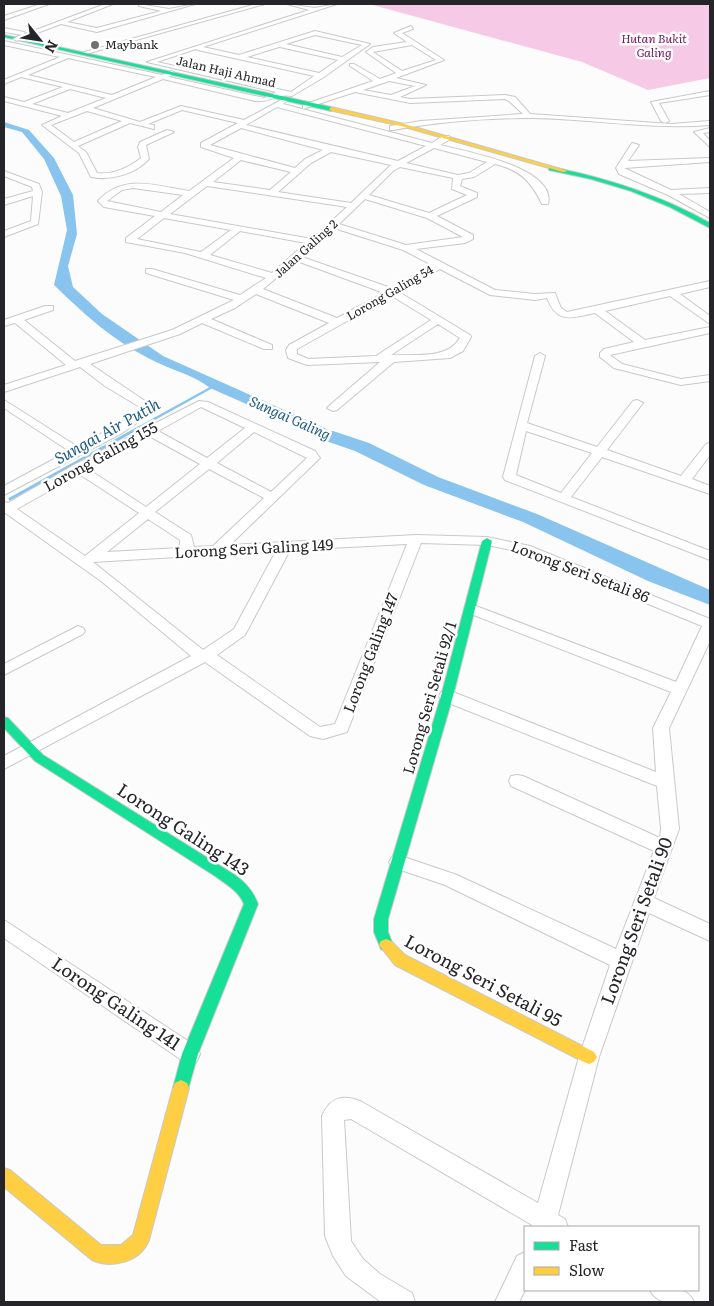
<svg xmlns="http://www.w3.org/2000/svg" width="714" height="1306" font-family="Literata,serif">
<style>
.forest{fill:#f6c9e7}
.water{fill:#88c4ed}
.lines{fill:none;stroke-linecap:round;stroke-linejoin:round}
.stream-far1{stroke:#88c4ed;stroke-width:2.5}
.stream{stroke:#88c4ed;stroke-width:3}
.river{fill:#88c4ed;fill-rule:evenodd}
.street-casing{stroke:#c9c9cb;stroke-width:2}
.fast-casing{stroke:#c9c9cb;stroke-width:2}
.slow-casing{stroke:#c9c9cb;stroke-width:2}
.street{fill:#fff;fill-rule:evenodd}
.fast{fill:#16e098;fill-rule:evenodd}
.slow{fill:#ffcf43;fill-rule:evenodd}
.poi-dot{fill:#707073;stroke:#fff;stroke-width:2}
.labels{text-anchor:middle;stroke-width:5;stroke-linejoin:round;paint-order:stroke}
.far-park-label{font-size:12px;font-style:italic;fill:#74145c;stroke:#fff}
.far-poi-label{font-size:12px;fill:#252529;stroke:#fff;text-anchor:start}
.far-street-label{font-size:12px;fill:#252529;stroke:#fff}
.far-water-label{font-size:14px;font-style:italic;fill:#1d5c83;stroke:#fff}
.street-label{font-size:15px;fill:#252529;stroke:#fff}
.water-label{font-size:16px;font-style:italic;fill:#1d5c83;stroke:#fff}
.near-street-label{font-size:18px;fill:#252529;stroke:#fff}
</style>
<rect width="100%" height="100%" fill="#fcfcfc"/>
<path class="forest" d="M369,4H710V78L648,90L582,62Z"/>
<path class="water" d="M4,122L29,130L54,158L73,195L77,234L68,266L73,287L102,314L163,356L340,435L362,447L326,439L210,388C193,374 167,369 148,358C111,339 83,313 54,285L67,230L61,196L44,159L22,132L4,127Z"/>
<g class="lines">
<path class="stream-far1" d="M138,428L214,386"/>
<path class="stream" d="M10,499L140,427"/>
<path class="river" d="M333,431L369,443L438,477L537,514L710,590V605L648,581L523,522L424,485L355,451L326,441L324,437L326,433Z"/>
<defs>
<g id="street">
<path d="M41,4H49L4,20V16Z"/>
<path d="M105,4H113L67,22L97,28L161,11L139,6V4L169,9L195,4L97,32L61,24L16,41L14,38L22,35L4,32V28L24,32L25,34Z"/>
<path d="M256,4H265L86,54L81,53Z"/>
<path d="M287,4L315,8L337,4L203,47L239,55L315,31L370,44L324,77L292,96C279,93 269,103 255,101L163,79L93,108L140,122L181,106L244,120L285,98L289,100L283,104L432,143L443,136H449V140L440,145C463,151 557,167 548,204H542C531,181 520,170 495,164L474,177L462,179L460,186L477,193V197L437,216L473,235V239L465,243L416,249L495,290L535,294L555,293L561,308L567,312L710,281V287L680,294L710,316V324L670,296L605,311L645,340L710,327V333L610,355L622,364L681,379L710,375V381L681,385L614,368L600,357V353L604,349L634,342L595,313C572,318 557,324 547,298L535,300L490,295L440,269L399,292L470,335L471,337L463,351L450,358L394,362L337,410L333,411L327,408L329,406L380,362L307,365L288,358L286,350L289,345L329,323L256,294L235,308L211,319L272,345V349H264L202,323L180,334L90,364L157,409L122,433L4,495V486L69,451L4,408V400L78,447L143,409L105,386L80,367L4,392V385L66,365L15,323L4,326V320L45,306H53V310L24,320L75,361L172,330L234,300L146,273V269H152L240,295L266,278L185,253L126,242V238L155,216L104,207L98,201C124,173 156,186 189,191L234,158L201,147V143L238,123L182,110L148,124L154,125V129L130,123L78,146L86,152L97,173C113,175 128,168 141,158L138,147L140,142L167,130L174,132L146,145L149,159C135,174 111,181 91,177L79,153L42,125L62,116L4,101V97L24,102L63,87L21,77L4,84V80L60,57L4,45V41L162,75L172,71L175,73L169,77L264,98L276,92L147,62L309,10ZM315,35L362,45L342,57L286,44ZM279,47H280L338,60L319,73L247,57ZM196,49L198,50L314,76L291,92L157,62ZM68,58L146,75L156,77L112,95L28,75ZM70,89L106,98L68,113L32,104ZM277,107L426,146L398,161L246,125ZM87,111L122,121L74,142L51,125ZM241,128L323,150L305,159L295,168L210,145ZM434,148L487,162L469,173L458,175L406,163ZM331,152L391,165L351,203L278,192L311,163ZM241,160L291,172L270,190L213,182ZM400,167L453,178L452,189L467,195L429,213L369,195L393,171ZM207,186L347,207L312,239L170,214ZM133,188L183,195L161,212L107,201L122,190ZM365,199L427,218L463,237L406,245L339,224ZM164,218L231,230L201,252L137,239ZM334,228L403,250L432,265L391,288L302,257ZM240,231L306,243L272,273L210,255ZM297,261L384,293L337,318L263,289ZM392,296L431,320L376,356L308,359L297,354V349ZM438,324L460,338C447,360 414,354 391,355Z"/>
<path d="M411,26L413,29L402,33L444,60L396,78L426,85L400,97L410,99L505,95L515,97L530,114L671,124L710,121V125C651,130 593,119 534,118C490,118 437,122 393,130H390V126L421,121L523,114L509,101L505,99L410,103L355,92L303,109V105L373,81L350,66V64H354L380,79L396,73L366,52L373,47L407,42L394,33ZM412,45L436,60L402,71L373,52ZM389,81L415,86L391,95L363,90Z"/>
<path d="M710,91V95L659,103L669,121L665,123L661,121L651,102Z"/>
<path d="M710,128V132L703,133L710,141V147L694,132Z"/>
<path d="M632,143L639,145L628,161L710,158V162L624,168L671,190L710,188V193L679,194L710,212V218L668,195L619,174L616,168Z"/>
<path d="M4,171L39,184L42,192L38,224L4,237V231L31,221L33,196L4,205V199L33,191L32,187L4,176Z"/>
<path d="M540,353L545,356L527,423L597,447L633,401L637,400L643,403L607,450L681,476L706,444L710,443V455L692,479L710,486V494L602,457L571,497L710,551V560L505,480L503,477L535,356ZM526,431L592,453L561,493L516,475Z"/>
<path d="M199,401L208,402L315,451L320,458L230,545L416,535L487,537L530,546L710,619V641L669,728L679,829L654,898L710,924V941L649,913L599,1057L558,1215L565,1219L568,1227H532V1225L351,1119L344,1120L351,1241L363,1259L380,1274L412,1293L415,1302H381L346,1276L333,1256L325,1236L322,1116C330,1097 343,1094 362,1102L538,1203L579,1057L610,965L445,885L392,867L389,862L392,857L398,855L457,875L616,949L654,851L511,786L509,781L511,776L517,775L523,776L660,838L661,829L657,786L441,700L439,696L441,692H453L656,772L653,728L671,692L466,612L464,609L466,606H476L676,682L702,626L521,552L487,545L421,543L347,732L323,739L310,736L205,662L4,769V756L191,656L101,581L4,512V502L8,503L74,465ZM201,407L245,428L207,458L158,431ZM254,432L307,458L271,492L217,463ZM149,436L200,464L146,507L88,469ZM209,469L264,498L213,546L194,547L191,535L155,512ZM79,474L139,513L85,556L17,509ZM148,519L180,540V548L107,552ZM407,544L335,724L320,727L217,655L245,635L290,550ZM276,551L234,629L203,650L93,562Z"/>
<path d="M78,626L83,628L85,631L83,634L4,675V664Z"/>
<path d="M4,920L197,1047L200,1054L197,1061L190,1064L183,1061L4,938Z"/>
<path d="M525,1252V1290L519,1302H495L517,1256Z"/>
<path d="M650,1290C666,1289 687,1285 694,1302C678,1303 657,1306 650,1290Z"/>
</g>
<g id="fast">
<path d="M4,35L331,107L334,109L331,111L4,37Z"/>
<path d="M551,167C607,178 660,195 710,223V228L670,207L631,191L591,179L549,170V168Z"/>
<path d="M487,538L492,541L453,696L388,919V932L393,945L391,949L386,951L381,949L374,932V919L441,696L482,541Z"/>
<path d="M4,717L8,718L43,755L235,875C246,883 253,891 258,904L198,1054L187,1093L181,1096L175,1093L173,1088L182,1054L244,904C239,891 226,884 215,876L35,761L4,728Z"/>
</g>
<g id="slow">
<path d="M331,107L404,124L568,171L563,172L401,126L329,110Z"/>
<path d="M386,939L391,941L405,955L594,1052L597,1057L594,1062L589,1064L584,1062L395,965L379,945L381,941Z"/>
<path d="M181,1080L187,1083L189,1088L149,1240C140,1262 112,1269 92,1260L4,1187V1168L10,1170L101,1245H121L133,1235L173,1088L175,1083Z"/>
</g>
</defs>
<use href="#street" class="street-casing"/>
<use href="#fast" class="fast-casing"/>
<use href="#slow" class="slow-casing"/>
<use href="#street" class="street"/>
<use href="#fast" class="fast"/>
<use href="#slow" class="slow"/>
</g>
<circle class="poi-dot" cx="95" cy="45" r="5"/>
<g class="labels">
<g class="far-park-label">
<text x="654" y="43">Hutan Bukit<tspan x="654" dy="14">Galing</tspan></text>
</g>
<g class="far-poi-label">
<text x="105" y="49">Maybank</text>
</g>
<g class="far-street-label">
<text transform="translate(226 72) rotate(13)" y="4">Jalan Haji Ahmad</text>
<text transform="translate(306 249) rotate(-42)" y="4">Jalan Galing 2</text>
<text transform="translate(390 293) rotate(-30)" y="4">Lorong Galing 54</text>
</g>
<g class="far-water-label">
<text transform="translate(290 418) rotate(24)" y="5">Sungai Galing</text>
</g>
<g class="street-label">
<text transform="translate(101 457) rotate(-29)" y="5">Lorong Galing 155</text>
<text transform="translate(254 549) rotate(-3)" y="5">Lorong Seri Galing 149</text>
<text transform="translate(580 572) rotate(21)" y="5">Lorong Seri Setali 86</text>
<text transform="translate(371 653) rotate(-69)" y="5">Lorong Galing 147</text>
<text transform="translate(430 698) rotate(-74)" y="5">Lorong Seri Setali 92/1</text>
</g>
<g class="water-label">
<text transform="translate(107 431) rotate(-29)" y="6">Sungai Air Putih</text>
</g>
<g class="near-street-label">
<text transform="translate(183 830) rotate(33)" y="6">Lorong Galing 143</text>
<text transform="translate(637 921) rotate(-70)" y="6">Lorong Seri Setali 90</text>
<text transform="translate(483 981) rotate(28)" y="6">Lorong Seri Setali 95</text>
<text transform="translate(116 1004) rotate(34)" y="6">Lorong Galing 141</text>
</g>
</g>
<rect width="714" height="1306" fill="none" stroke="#252529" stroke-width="10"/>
<rect x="524" y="1226" width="175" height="65" fill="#ffffff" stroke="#a8a8a9"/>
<rect x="534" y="1242" width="25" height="8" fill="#16e098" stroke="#a8a8a9"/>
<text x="569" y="1251" font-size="15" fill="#252529">Fast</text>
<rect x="534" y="1267" width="25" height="8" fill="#ffcf43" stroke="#a8a8a9"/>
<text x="569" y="1276" font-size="15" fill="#252529">Slow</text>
<g transform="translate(40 40) rotate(120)" stroke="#ffffff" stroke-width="4" paint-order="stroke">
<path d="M0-4L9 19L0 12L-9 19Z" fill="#252529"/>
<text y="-8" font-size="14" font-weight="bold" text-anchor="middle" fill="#252529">N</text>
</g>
</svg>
